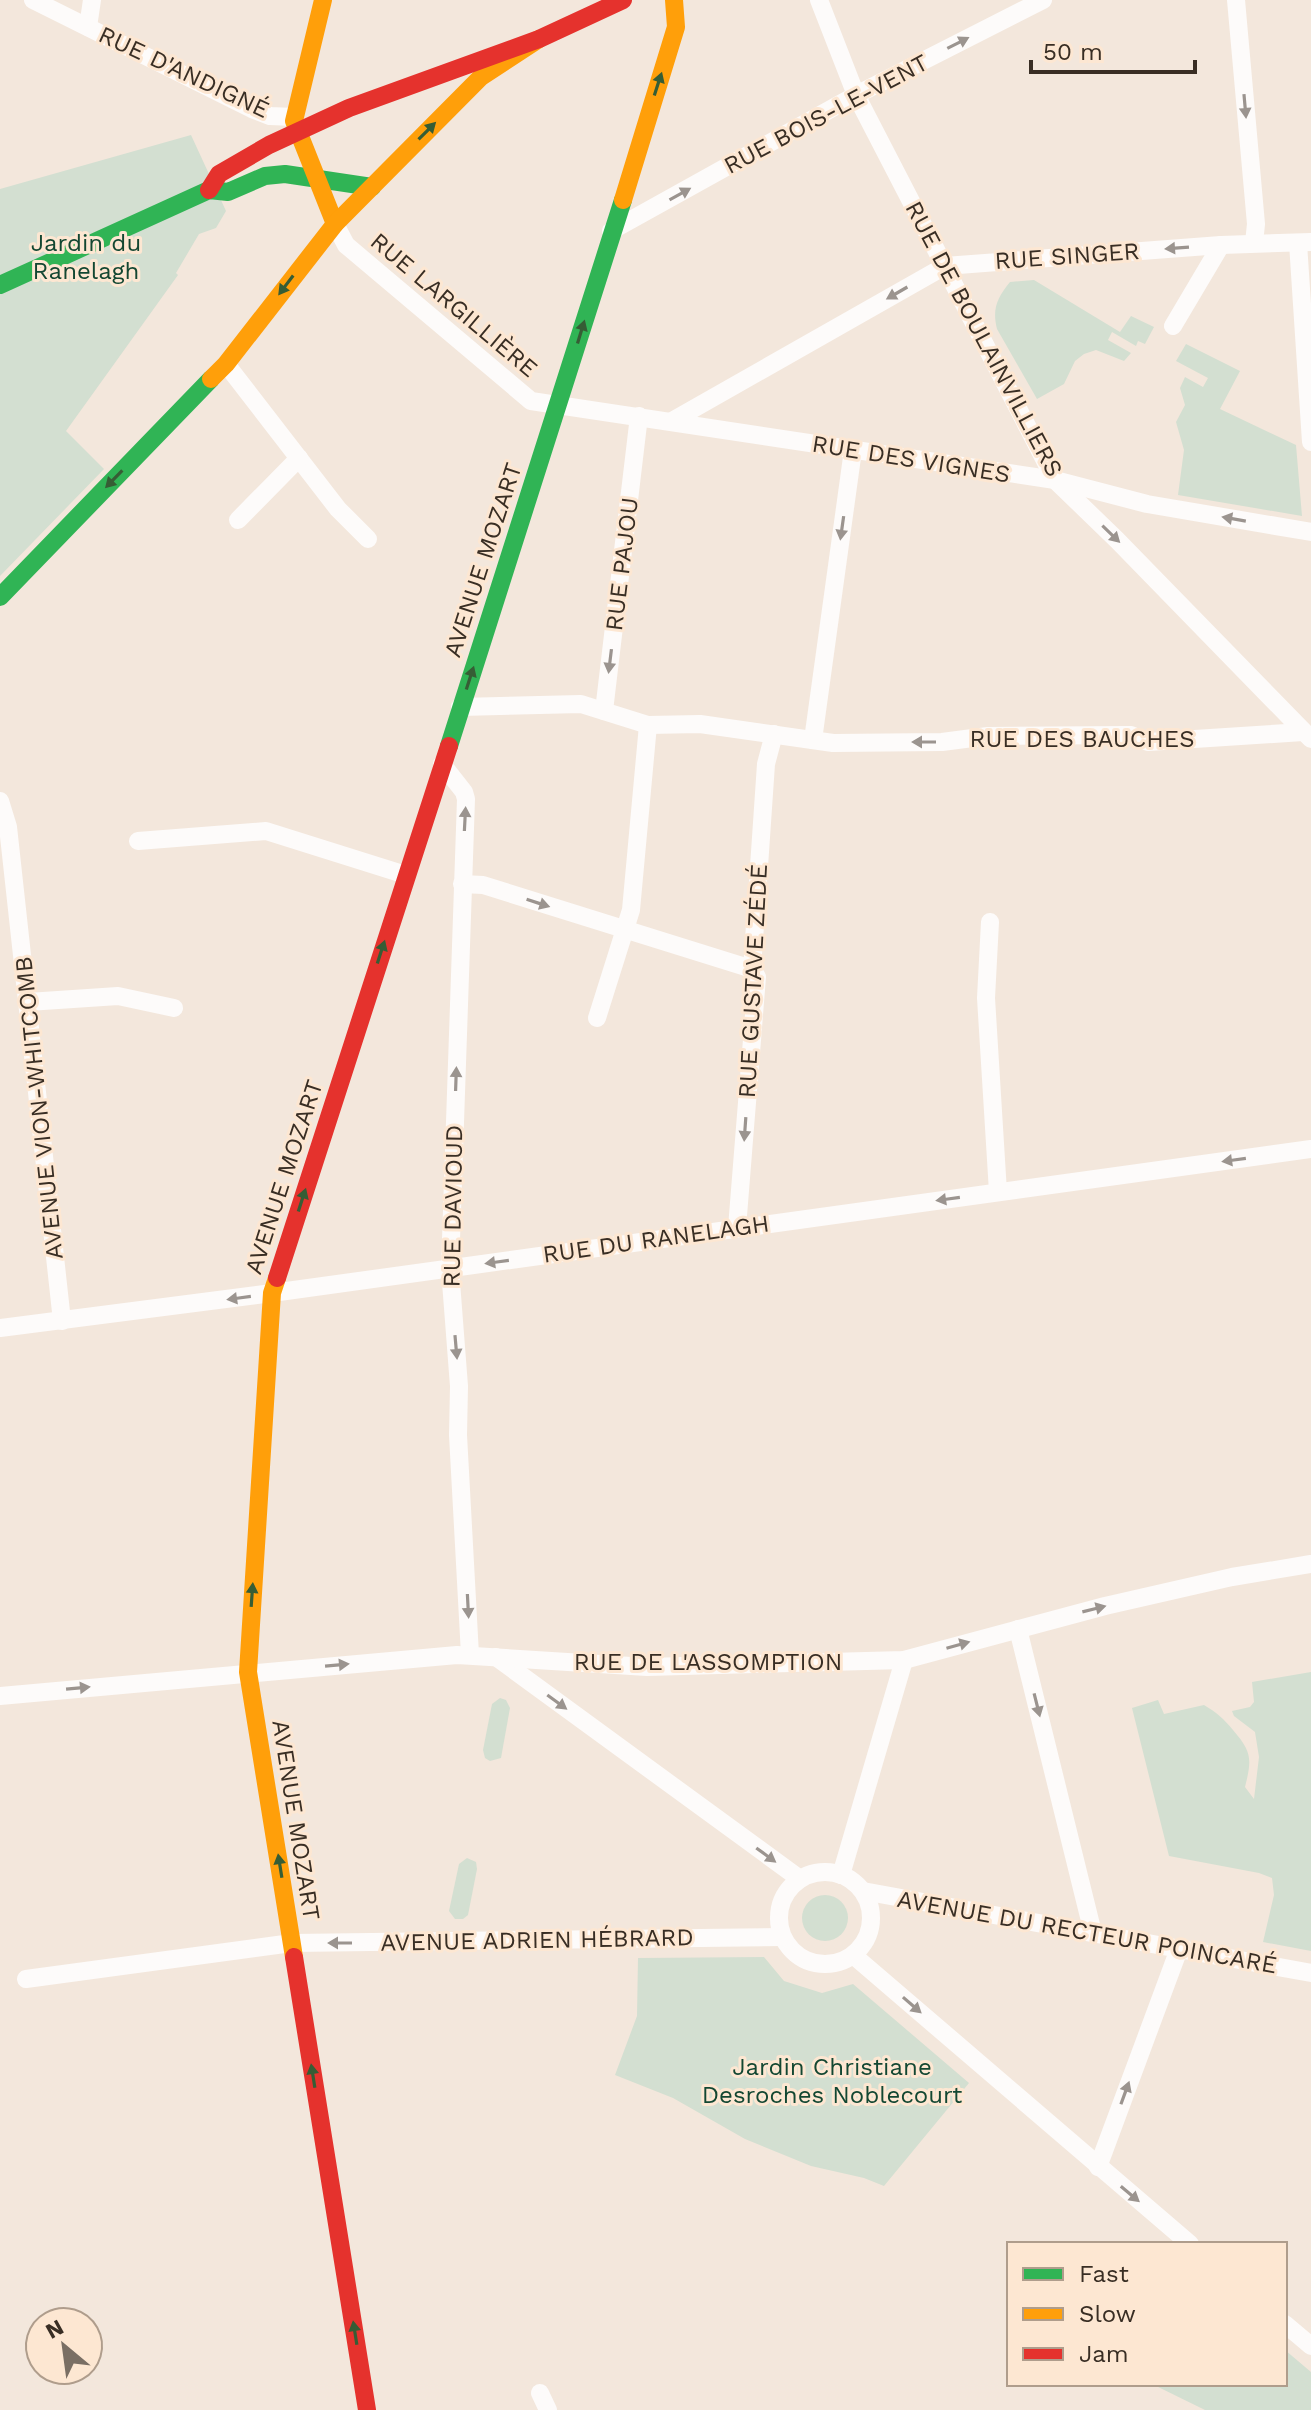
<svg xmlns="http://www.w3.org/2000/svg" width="1311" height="2410" font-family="'Work Sans',sans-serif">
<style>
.green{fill:#d3dfd1}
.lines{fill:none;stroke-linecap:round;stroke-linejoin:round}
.street{stroke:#fdfbfa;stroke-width:18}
.fast{stroke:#30b455;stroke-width:18}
.slow{stroke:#ff9f0a;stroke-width:18}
.jam{stroke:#e5322d;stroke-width:18}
.oneway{fill:#9b948f}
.oneway2{fill:#365d35}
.labels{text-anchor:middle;stroke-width:6;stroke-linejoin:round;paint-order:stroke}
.street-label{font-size:24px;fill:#392e24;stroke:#fde7d2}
.park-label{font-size:24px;fill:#134732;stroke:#fde7d2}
</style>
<rect width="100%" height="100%" fill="#f3e7dc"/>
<g class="green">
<path d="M191,135L226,211L216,228L199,234L176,273L178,275L66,431L104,469L0,576V189Z"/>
<path d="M1034,280L1120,332L1131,316L1154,327L1145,344L1138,341L1136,346L1112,332L1108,340L1131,353L1124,361L1096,350L1084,354L1075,361L1064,384L1037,399L997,329C992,309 997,298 1010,282Z"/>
<path d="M1186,344L1240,371L1220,409L1296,445L1302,516L1178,495L1184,450L1176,422L1185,405L1180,388L1185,377L1203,387L1208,378L1176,361Z"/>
<path d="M1311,1672V1951L1263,1942L1274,1895L1272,1878L1259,1873L1169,1856L1132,1708L1158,1700L1164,1714L1204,1705C1216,1712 1224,1719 1233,1730C1252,1752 1252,1759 1245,1787L1254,1799L1259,1757L1255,1732L1234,1716L1232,1711L1250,1707L1254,1702L1252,1682Z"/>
<path d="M500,1698L506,1700L510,1708L501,1758L490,1761L485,1758L483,1750L492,1704Z"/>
<path d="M467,1858L476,1862L477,1869L468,1915L463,1919H455L449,1911L459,1864Z"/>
<circle cx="825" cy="1918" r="23"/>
<path d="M764,1957L784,1981L822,1993L853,1984L969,2083L884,2186L864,2178L811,2166L745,2139L673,2098L615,2075L637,2016L638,1958Z"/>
<path d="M1285,2350L1311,2372V2410H1205L1152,2384H1285Z"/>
</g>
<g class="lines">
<g class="street">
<path d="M33,0L252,109L270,116L294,117"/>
<path d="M819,0L856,95L1055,480L1117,540L1311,739"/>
<path d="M1236,0L1256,224L1254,243"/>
<path d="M88,27L92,0"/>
<path d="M335,224L346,245L531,401L1055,480L1147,504L1311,532"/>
<path d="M611,231L856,95L1043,0"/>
<path d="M1298,243L1311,442"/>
<path d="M1173,326L1221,245"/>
<path d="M226,364L338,509L368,539"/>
<path d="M672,421L945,266L1221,245L1311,242"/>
<path d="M238,520L299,458"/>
<path d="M460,707L581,704L648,725L700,724L833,743L942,742L988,736L1131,735L1148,742L1303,732"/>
<path d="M604,711L639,416"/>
<path d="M813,740L853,450"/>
<path d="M442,764L464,792L466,799L450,1269L459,1386L458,1435L470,1655"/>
<path d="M0,801L8,827L62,1321"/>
<path d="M138,841L266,831L406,875"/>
<path d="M462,884L483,885L752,969"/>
<path d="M990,922L986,998L998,1192"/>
<path d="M28,1002L118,996L174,1008"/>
<path d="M597,1018L631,910L648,725"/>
<path d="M737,1228L757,977L752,969L766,764L774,734"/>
<path d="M0,1328L272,1293L1311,1149"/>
<path d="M1018,1629L1093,1933"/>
<path d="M496,1657L800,1879"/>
<path d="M0,1696L457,1655L647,1667L904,1660L1105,1606L1232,1577L1311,1564"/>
<circle cx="825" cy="1918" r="46"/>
<path d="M841,1875L904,1660"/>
<path d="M863,1891L1311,1973"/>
<path d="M853,1955L1190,2244"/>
<path d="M26,1979L292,1943L782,1937"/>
<path d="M1098,2167L1179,1949"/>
<path d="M1285,2324L1311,2346"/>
<path d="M540,2393L548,2410"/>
</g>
<g class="fast">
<path d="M0,285L209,190L228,192L265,176L285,174L372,187"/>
<path d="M0,597L211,379"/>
<path d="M449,746L623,200"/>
</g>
<g class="slow">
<path d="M323,0L294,121L335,224"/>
<path d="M623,200L676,27L674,0"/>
<path d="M211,379L226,364L335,224L481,77L539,39"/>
<path d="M277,1278L272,1293L248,1672L294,1957"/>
</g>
<g class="jam">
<path d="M209,190L219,174L269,145L349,108L539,39L623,0"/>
<path d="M277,1278L449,746"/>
<path d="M294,1957L367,2410"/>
</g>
</g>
<defs><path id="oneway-solid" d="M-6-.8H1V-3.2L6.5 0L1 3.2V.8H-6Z" transform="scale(2)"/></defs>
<g class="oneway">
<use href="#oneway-solid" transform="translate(958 43) rotate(-27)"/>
<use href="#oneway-solid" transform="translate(1245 106) rotate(85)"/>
<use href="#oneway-solid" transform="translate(680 194) rotate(-29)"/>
<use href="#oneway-solid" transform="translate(1177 248) rotate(176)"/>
<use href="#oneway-solid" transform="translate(897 293) rotate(150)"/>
<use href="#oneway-solid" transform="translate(1234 519) rotate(-170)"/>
<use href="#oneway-solid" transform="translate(842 528) rotate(98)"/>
<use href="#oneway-solid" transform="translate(1111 534) rotate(44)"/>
<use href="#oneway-solid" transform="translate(610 661) rotate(97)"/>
<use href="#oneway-solid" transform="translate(924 742) rotate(180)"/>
<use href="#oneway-solid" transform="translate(465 819) rotate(-87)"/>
<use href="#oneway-solid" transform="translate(538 903) rotate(18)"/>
<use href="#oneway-solid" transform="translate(456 1079) rotate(-88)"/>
<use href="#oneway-solid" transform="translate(745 1129) rotate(94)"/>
<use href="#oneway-solid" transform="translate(1234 1160) rotate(172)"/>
<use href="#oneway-solid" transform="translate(948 1199) rotate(172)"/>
<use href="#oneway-solid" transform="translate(497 1262) rotate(172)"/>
<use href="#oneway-solid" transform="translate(239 1298) rotate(172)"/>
<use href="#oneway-solid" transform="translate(456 1347) rotate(85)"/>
<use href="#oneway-solid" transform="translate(468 1606) rotate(87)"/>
<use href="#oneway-solid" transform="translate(1094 1609) rotate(-14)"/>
<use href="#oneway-solid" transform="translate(958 1645) rotate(-16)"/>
<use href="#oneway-solid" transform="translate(337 1665) rotate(-5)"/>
<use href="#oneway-solid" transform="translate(78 1688) rotate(-5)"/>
<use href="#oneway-solid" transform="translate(557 1702) rotate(36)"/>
<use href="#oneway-solid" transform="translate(1037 1705) rotate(76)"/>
<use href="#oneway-solid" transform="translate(766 1855) rotate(36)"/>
<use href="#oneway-solid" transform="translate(340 1943) rotate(180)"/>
<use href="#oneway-solid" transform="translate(912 2005) rotate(41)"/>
<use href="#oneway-solid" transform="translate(1125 2093) rotate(-70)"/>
<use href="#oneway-solid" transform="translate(1130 2194) rotate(40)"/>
</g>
<g class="oneway2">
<use href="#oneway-solid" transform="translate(658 84) rotate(-72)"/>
<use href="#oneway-solid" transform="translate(427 131) rotate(-45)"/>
<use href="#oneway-solid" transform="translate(286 285) rotate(127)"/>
<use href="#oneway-solid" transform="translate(581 332) rotate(-73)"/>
<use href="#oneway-solid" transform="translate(114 479) rotate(134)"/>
<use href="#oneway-solid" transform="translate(470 678) rotate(-72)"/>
<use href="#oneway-solid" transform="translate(381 952) rotate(-72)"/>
<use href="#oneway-solid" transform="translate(302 1200) rotate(-72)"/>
<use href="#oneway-solid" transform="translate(252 1595) rotate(-86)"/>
<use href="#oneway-solid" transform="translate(280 1866) rotate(-99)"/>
<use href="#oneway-solid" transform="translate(313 2076) rotate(-99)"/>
<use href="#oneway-solid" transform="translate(355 2333) rotate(-99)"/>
</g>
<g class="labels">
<g class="street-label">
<text transform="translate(184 72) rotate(25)" y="8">RUE D'ANDIGNÉ</text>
<text transform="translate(826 114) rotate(-28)" y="8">RUE BOIS-LE-VENT</text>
<text transform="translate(1067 256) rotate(-4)" y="8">RUE SINGER</text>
<text transform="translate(454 305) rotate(40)" y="8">RUE LARGILLIÈRE</text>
<text transform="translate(984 339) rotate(62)" y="8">RUE DE BOULAINVILLIERS</text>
<text transform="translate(911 459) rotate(9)" y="8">RUE DES VIGNES</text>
<text transform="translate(483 560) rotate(-72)" y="8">AVENUE MOZART</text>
<text transform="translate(622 564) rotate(-83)" y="8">RUE PAJOU</text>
<text x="1082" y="747">RUE DES BAUCHES</text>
<text transform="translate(753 981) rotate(-87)" y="8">RUE GUSTAVE ZÉDÉ</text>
<text transform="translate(39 1108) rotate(-96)" y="8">AVENUE VION-WHITCOMB</text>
<text transform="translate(284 1177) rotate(-72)" y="8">AVENUE MOZART</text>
<text transform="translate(453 1206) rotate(-89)" y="8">RUE DAVIOUD</text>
<text transform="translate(656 1239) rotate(-8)" y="8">RUE DU RANELAGH</text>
<text x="708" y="1670">RUE DE L'ASSOMPTION</text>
<text transform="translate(296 1820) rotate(81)" y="8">AVENUE MOZART</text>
<text transform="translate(1087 1932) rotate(10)" y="8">AVENUE DU RECTEUR POINCARÉ</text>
<text transform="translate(537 1940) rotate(-1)" y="8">AVENUE ADRIEN HÉBRARD</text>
</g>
<g class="park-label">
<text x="86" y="251">Jardin du<tspan x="86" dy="28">Ranelagh</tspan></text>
<text x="832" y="2075">Jardin Christiane<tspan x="832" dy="28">Desroches Noblecourt</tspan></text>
</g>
</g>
<rect x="1007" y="2242" width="280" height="144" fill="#fde7d2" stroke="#af9d8c" stroke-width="2"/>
<rect x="1023" y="2268" width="40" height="12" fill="#30b455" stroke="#af9d8c" stroke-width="2"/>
<text x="1079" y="2282" font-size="24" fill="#392e24">Fast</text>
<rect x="1023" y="2308" width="40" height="12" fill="#ff9f0a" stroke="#af9d8c" stroke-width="2"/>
<text x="1079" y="2322" font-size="24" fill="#392e24">Slow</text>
<rect x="1023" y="2348" width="40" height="12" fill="#e5322d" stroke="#af9d8c" stroke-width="2"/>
<text x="1079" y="2362" font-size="24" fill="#392e24">Jam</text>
<g transform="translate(64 2346) rotate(331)"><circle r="38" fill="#fde7d2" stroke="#af9d8c" stroke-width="2"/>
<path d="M0-6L14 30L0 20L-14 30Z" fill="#7a6f64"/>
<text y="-12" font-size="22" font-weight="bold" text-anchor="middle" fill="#392e24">N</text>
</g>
<path d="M1031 60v12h164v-12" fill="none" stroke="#392e24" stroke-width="4"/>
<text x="1043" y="60" font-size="24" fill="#392e24" stroke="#fde7d2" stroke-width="6" paint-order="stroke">50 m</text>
</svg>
